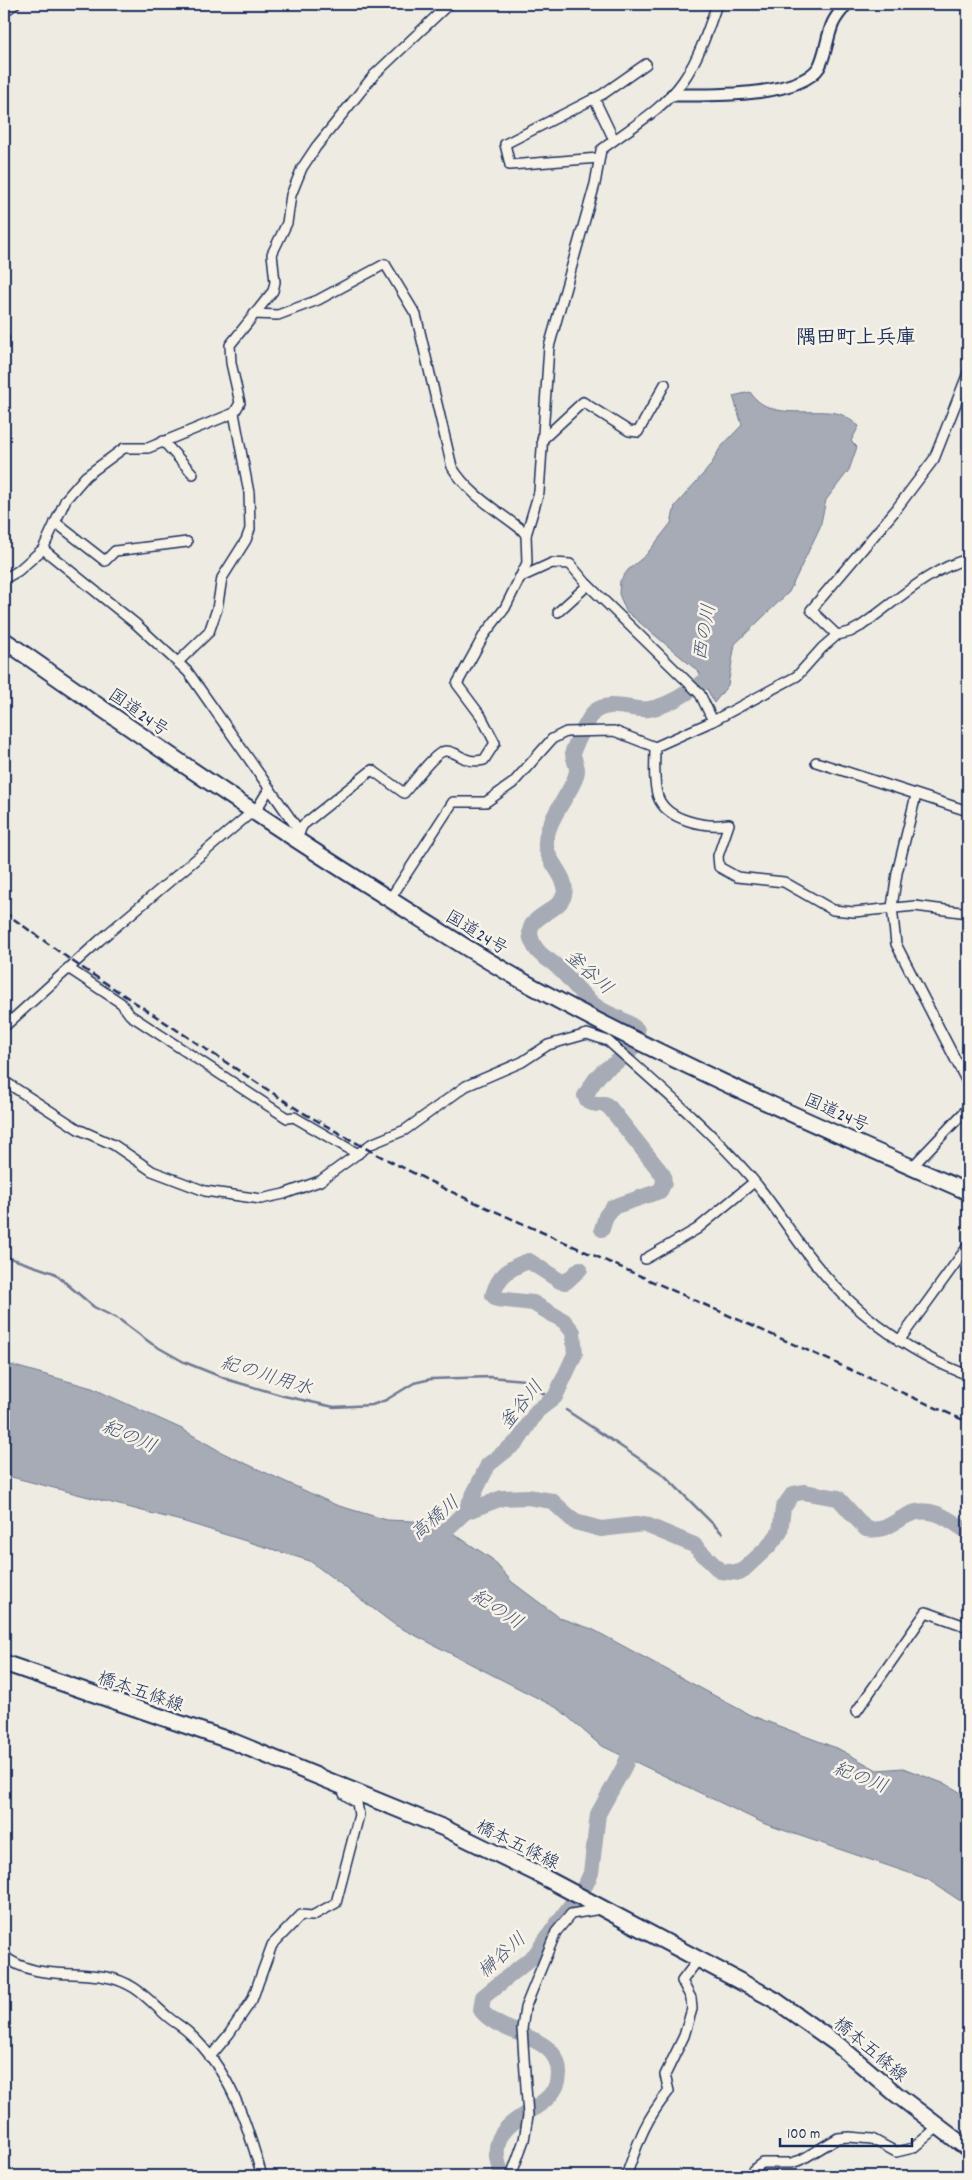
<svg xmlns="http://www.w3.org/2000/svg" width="972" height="2180" font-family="Dekko,'Klee One',sans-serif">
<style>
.water{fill:#a6abb5;stroke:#6e7992}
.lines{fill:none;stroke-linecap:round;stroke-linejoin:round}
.stream{stroke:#6e7992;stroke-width:2.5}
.river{stroke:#a6abb5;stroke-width:16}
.minor-casing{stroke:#1b2f5e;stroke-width:12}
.tertiary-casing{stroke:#1b2f5e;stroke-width:15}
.primary-casing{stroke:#1b2f5e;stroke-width:19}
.trunk-casing{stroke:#1b2f5e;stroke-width:19}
.minor{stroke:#f7f3e8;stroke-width:9}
.tertiary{stroke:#f7f3e8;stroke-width:11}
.primary{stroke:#f7f3e8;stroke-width:15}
.trunk{stroke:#f7f3e8;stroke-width:15}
.rail{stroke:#1b2f5e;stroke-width:2.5;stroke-dasharray:8 4;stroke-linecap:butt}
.labels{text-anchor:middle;stroke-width:5;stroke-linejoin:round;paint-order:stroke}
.street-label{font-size:18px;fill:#1b2f5e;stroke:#f7f3e8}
.water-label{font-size:19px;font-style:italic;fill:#455478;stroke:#f7f3e8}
.quarter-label{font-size:20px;font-weight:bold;fill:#1b2f5e;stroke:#f7f3e8}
</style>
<rect width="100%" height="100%" fill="#eeebe2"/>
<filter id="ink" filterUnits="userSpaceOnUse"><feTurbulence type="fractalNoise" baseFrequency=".02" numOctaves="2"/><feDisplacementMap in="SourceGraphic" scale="10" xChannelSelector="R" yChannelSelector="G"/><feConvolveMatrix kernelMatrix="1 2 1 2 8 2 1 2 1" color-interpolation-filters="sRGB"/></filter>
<g filter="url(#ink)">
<g class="water">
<path d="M750,392C769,421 807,408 836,413C844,414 853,422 859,426L851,441L857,447L849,470L826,500L820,527L789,592L735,644L728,685L714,703L699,672L626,611L619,594L620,581L628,570L646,555L671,523L675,506L711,465L720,448L742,425L733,396Z"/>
<path d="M4,1363L92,1388L182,1429L223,1453L336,1505L387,1520L436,1522L492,1559L512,1582L560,1618L592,1629L750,1715L839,1749L877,1770L903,1768L948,1785L968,1797V1906L927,1879L765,1824L600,1745L559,1709L395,1625L310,1561L185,1522L4,1475Z"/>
</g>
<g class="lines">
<g class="stream">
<path d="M4,1256L54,1273L94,1307L120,1320L152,1344L184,1362L229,1380L284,1396L334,1407L372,1405L386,1400L414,1383L431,1379L490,1377L524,1380L544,1394"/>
<path d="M566,1410L664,1475L722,1533"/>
</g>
<g class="river">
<path d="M602,1229L606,1216L613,1207L660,1191L664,1183L663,1175L610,1108L605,1104C597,1104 588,1105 585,1096C589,1089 595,1079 601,1073C615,1061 640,1053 637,1030C626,1019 610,1016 597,1007C581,996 570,977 554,964C547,958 540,956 535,947C516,915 558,916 564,895C569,877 548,864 546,846C544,820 576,789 577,770C577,764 572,757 573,751C574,747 591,714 594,712C609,699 632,711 649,709C673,705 696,686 716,674L717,669"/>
<path d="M465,1512L488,1465L518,1441L537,1411L555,1397L575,1354L573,1332L564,1321L533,1303L497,1299L493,1295C498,1276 510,1267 529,1261L560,1281L566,1282L580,1269"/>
<path d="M431,1544L465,1512L502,1498L528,1497L552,1501L575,1522L601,1529L644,1524L694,1545L720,1571L740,1573L768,1547L780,1532L783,1508L793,1494L803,1492L838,1498L866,1529C887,1532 891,1523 908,1515C931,1504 950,1520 968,1532"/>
<path d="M503,2176C473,2113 558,2118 559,2074C559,2033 501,2037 481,2010L483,1997L535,1955L586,1884L591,1873L598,1814L624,1767L636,1738"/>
</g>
<defs>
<g id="minor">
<path d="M4,12L15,4"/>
<path d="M594,98L614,140"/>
<path d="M599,158L510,165L505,144L603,94L646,64"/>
<path d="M254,314L278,315L318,300L385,264L416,315L452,467C469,495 497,510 522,530L526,535"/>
<path d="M4,339V338"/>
<path d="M542,440L583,402L629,431L638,432L665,384"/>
<path d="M163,441L193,474"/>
<path d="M55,522L105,561L115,551L187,542"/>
<path d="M43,549L136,624L188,672L300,832"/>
<path d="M519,578L552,563L570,564L586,583L700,694L713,721"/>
<path d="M4,579L18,571L43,549L66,499L86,476L124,448H148L234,413L240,403L231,363L230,345L273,291L275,282L272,254L287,223L291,195L302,168L316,147L374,75L449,4"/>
<path d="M558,612L588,585"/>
<path d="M837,635L811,610L894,512L934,459L968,373"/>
<path d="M178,662L209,632L217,609L222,578L246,540L250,529L249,493L234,413"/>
<path d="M655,747C655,763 653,782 658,797C667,821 707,828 729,824L718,856L719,867L737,877L784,882L833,910L854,912L915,906L968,913"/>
<path d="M816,762L968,811"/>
<path d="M916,795L897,873L892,907L896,944L968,1084"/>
<path d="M295,840L303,825L372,770L404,793C412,784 436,750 446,751C461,752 462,764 484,760L495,743L481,716L457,684L484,635L505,608L527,563L526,535L539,492L549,347L595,184L601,150C628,129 663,110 683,81C699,58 708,30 717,4"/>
<path d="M390,899L453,802H486L513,783L552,739L566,732L614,731L655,747L713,721L797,676L822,648L837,635L850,632L861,626C894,603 929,569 968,559"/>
<path d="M68,968L121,1003L130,1015L287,1118L294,1117L358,1154"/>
<path d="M4,1027L100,940L258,807L269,789"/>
<path d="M4,1081L78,1129L114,1145L152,1171L205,1191L261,1199L284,1194L320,1181L371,1144L405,1130L466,1086L522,1062L548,1045L587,1034L608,1041C656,1084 706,1126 748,1174C771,1200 788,1229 809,1256C850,1309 905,1352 968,1375"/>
<path d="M912,1167L968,1108"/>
<path d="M645,1259L697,1229L754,1182"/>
<path d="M899,1341L968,1246"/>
<path d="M856,1712L926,1612L968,1627"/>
<path d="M4,1956C32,1979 72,1971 106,1977C135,1982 148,2000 168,2017C175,2023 183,2027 189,2033C231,2071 247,2124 262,2176"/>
<path d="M210,2057L229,2034L252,2000L272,1945L301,1915L312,1916L336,1903L359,1815L357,1803L344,1794L343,1788"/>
<path d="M511,2176L524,2140L528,2116L522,2029L525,2008L556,1932L571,1914L595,1910L598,1905"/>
<path d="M626,2176C639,2140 644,2122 669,2091L665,2075L684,2036L692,2009L691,1998L682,1981L698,1960"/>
<path d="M750,2176L753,2170L762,2163H791L801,2160L838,2138L849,2137L872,2139L896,2152L913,2148L938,2127"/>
</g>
<path id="tertiary" d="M672,95C706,95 799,98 819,67C826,54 827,36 833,23C836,16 842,10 846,4"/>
<path id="primary" d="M4,1663L234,1742L444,1828L536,1873L775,2000L837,2044L896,2094L968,2149"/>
<path id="trunk" d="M4,640C126,726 249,811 375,890C426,922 476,955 528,984C670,1062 820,1127 968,1192"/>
</defs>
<use href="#minor" class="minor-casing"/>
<use href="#tertiary" class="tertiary-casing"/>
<use href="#primary" class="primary-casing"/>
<use href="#trunk" class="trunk-casing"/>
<use href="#minor" class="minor"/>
<use href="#tertiary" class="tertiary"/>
<use href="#primary" class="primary"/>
<use href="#trunk" class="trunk"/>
<path class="rail" d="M4,912L75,963L300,1111L376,1154L445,1189L968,1422"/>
</g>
</g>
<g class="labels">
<g class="street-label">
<text transform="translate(139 712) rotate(35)" y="6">国道24号</text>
<text transform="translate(477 932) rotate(31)" y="6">国道24号</text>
<text transform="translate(837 1112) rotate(24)" y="6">国道24号</text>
<text transform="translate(141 1691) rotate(19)" y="6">橋本五條線</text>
<text transform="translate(518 1844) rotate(26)" y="6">橋本五條線</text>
<text transform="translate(871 2049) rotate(40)" y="6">橋本五條線</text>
</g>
<g class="water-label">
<text transform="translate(703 632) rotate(-80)" y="7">西の川</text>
<text transform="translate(590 971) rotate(42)" y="7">釜谷川</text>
<text transform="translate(267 1374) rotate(17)" y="7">紀の川用水</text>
<text transform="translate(520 1404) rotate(-51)" y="7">釜谷川</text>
<text transform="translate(130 1435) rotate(23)" y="7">紀の川</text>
<text transform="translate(434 1517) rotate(-40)" y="7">高橋川</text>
<text transform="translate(498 1608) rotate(33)" y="7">紀の川</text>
<text transform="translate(861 1776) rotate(21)" y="7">紀の川</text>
<text transform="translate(501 1954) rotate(-42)" y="7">榊谷川</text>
</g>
<g class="quarter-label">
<text x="856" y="343">隅田町上兵庫</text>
</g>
</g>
<rect width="972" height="2180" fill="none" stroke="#f7f3e8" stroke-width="20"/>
<rect x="10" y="10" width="952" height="2160" fill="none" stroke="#1b2f5e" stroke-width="2" filter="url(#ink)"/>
<path d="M780 2138v8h132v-8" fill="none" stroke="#1b2f5e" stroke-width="2.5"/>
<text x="787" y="2138" font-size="15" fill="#1b2f5e" stroke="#f7f3e8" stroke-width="4" paint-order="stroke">100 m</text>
</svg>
